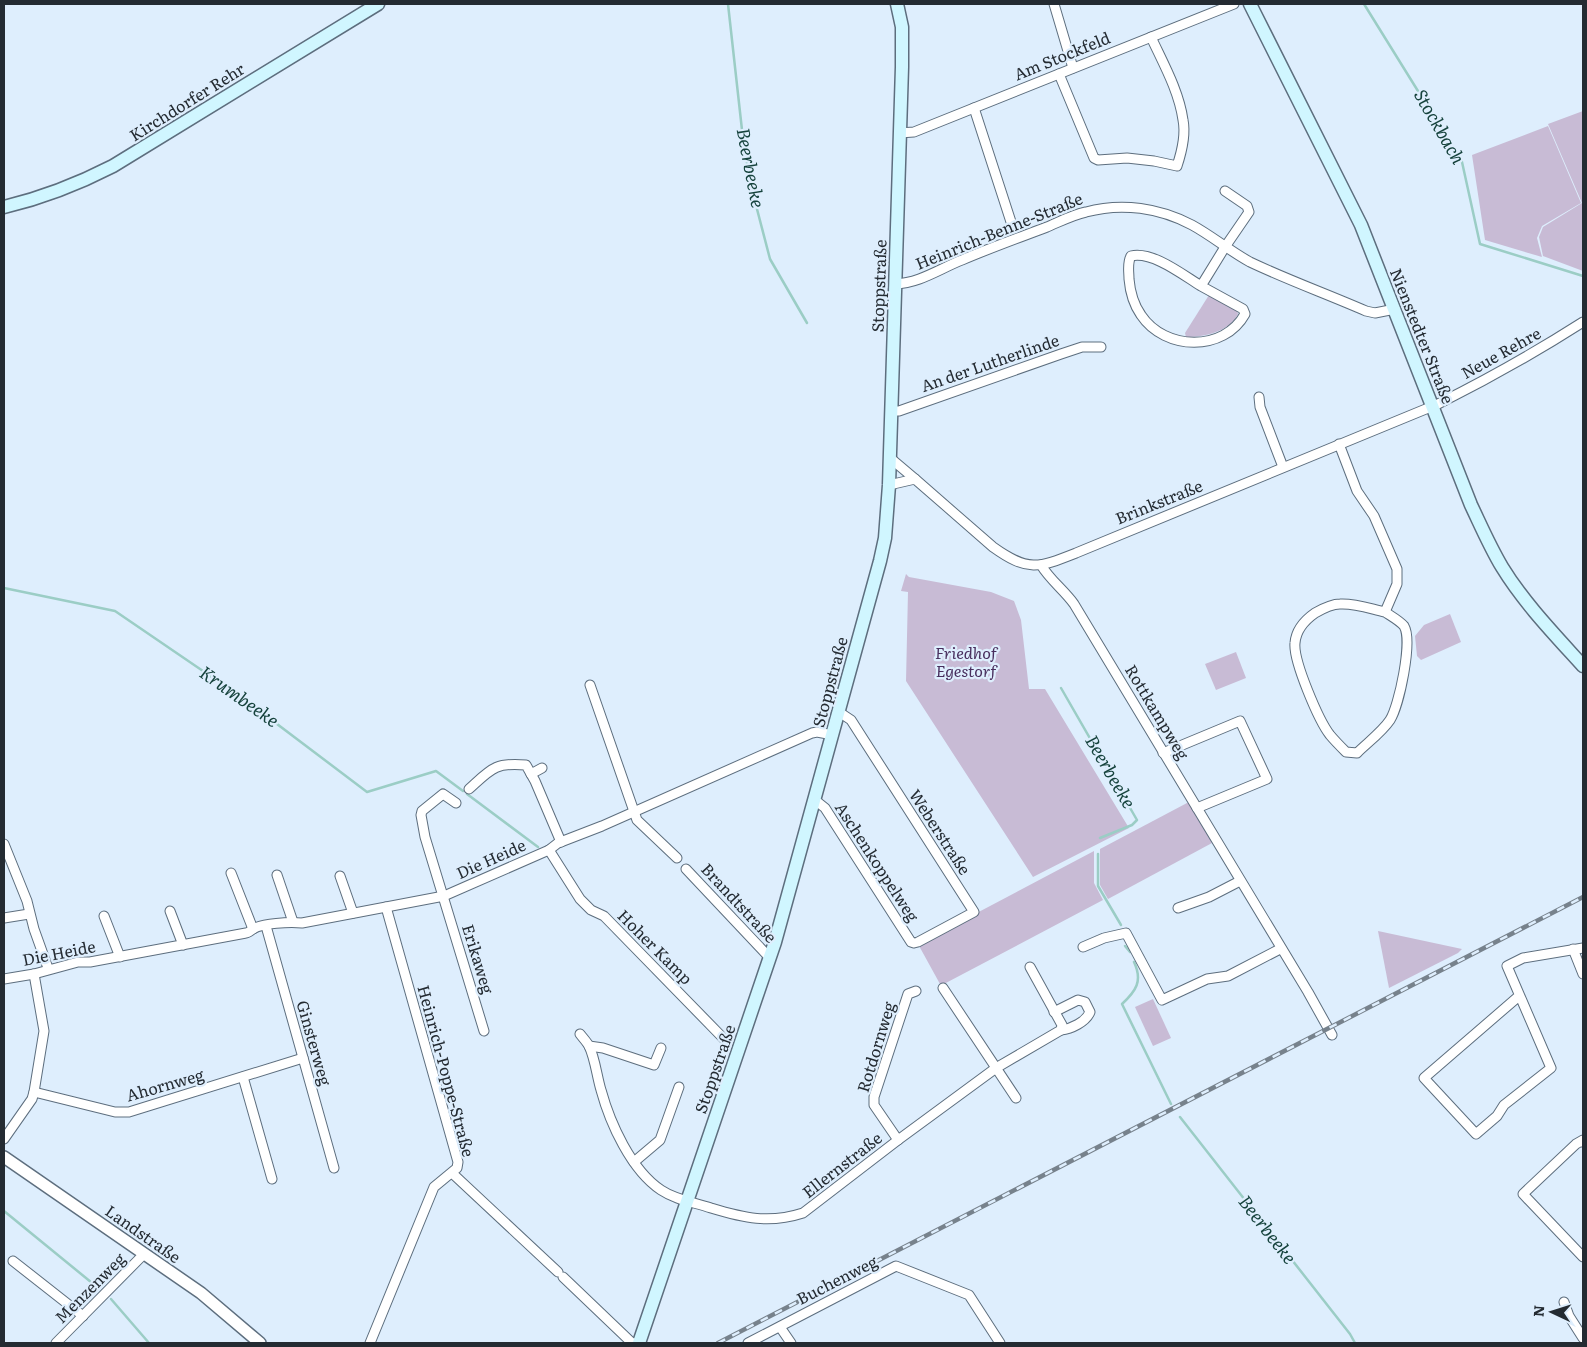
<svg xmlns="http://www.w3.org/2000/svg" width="1587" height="1347" font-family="Literata,serif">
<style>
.green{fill:#c8bbd5}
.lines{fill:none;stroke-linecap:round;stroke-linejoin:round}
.stream{stroke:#9bcdc5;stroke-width:2.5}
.minor-casing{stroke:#5d6e7e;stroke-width:11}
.tertiary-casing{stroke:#5d6e7e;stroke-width:14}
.secondary-casing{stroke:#5d6e7e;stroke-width:15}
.minor{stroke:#fff;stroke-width:9}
.tertiary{stroke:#fff;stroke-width:11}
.secondary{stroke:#d0f6ff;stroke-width:12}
.rail-casing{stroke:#77828c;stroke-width:4.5}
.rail{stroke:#deeefd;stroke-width:2.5;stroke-dasharray:8;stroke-linecap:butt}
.labels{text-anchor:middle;stroke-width:4.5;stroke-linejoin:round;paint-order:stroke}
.street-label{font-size:16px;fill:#242b32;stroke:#deeefd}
.park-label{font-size:16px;font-style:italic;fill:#482e5d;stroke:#deeefd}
.water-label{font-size:18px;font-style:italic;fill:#16433d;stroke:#deeefd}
</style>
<rect width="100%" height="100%" fill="#deeefd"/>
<g class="green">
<path d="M1583,111V271L1543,256L1539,237L1543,227L1582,203L1548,124Z"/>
<path d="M1548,126L1581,203L1542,226L1537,238L1542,257L1485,240L1472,155Z"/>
<path d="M1209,295L1237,310L1238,314C1229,332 1204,337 1186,337L1185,333Z"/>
<path d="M906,574L909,577L991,592L1014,601L1021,620L1029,689H1045L1129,828L1033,877L906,681L908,592L901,591Z"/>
<path d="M1450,614L1461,642L1421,660L1417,656L1415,636L1424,625Z"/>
<path d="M1236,652L1246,678L1216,690L1205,664Z"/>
<path d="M1187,803H1190L1212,843L1108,899L1100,885V849Z"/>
<path d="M1094,851V883L1103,900L942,985L940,984L918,944Z"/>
<path d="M1378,931L1462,949L1458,953L1389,988Z"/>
<path d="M1153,999L1171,1038L1153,1046L1135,1007Z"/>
</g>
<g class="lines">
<g class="stream">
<path d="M728,4L743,139L751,186L770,259L807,323"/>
<path d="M1364,4L1462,162L1480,244L1583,276"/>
<path d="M4,588L115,611L244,699L367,792L436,771L463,791"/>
<path d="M1061,688L1137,820L1132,825L1100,838"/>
<path d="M467,794L538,847"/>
<path d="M1098,854V886L1121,925"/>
<path d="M1125,946L1130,952"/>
<path d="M1134,962C1143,981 1136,991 1122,1004L1171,1104"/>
<path d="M1180,1117L1350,1334L1355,1343"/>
<path d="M4,1211L97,1287"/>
<path d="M111,1299L149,1343"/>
</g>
<defs>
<g id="minor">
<path d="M1054,4L1073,68"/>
<path d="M1059,74L1094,158L1098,160L1127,158L1154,161L1177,166C1182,151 1186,135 1183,120C1179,91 1163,63 1151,37"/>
<path d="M974,108L1012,225"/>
<path d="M899,133L914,132L1234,4"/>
<path d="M895,284C920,283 939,269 962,260C990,248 1018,238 1047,227C1059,222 1072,215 1086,212C1122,202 1160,208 1192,225C1212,236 1230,251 1250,262C1288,280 1327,294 1366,311L1375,313L1395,309"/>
<path d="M1201,286C1183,275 1153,251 1131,256C1127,263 1129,271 1129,279C1130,291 1134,305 1141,315C1165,351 1224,352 1245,314L1243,309L1201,286L1225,247L1249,212L1247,206L1225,191"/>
<path d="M1259,397L1260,407L1283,467"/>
<path d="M891,411H899L1061,354L1082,347H1101"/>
<path d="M1339,444L1357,491L1374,516L1397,569V584L1385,612C1391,616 1400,621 1404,626C1413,641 1399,706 1390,720C1382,732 1367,743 1357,753L1346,752C1341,747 1335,741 1330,735C1319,721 1293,661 1295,643C1296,630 1305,620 1315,613C1322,609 1332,604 1340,604C1355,603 1371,609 1385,612"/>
<path d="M889,457L915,479"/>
<path d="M889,485L915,479L993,547C1028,572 1038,568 1076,553L1438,404C1488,379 1536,352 1583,322"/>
<path d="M1041,565C1050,580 1064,590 1074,604L1308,992L1332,1035"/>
<path d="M590,685L637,820L677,858"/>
<path d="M1163,753L1240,721L1267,779L1197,808"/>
<path d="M531,774L542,768"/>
<path d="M469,789C491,769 495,762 526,765L535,781L561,842"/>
<path d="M815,800L825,808L911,942L914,943L918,942L974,912L851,720L839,712"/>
<path d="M456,803L443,794L422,811L421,815L425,837L484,1031"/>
<path d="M4,844L27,901L34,929L48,968"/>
<path d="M549,850L580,899L591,910L604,916L726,1041"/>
<path d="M686,869L770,958"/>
<path d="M231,873L253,929"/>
<path d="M277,875L293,922"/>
<path d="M340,876L353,913"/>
<path d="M1178,908L1209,897L1240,881"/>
<path d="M170,911L183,945"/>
<path d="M104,916L120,957"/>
<path d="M4,918L29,914"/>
<path d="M266,926L334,1168"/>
<path d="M1083,947L1104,938L1126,933L1162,1000L1207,979L1228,976L1280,949"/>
<path d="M1573,949L1583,974"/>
<path d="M4,979L34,974L78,962H90L246,933C248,933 250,931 253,929C263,923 289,922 302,923L444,896L549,850L558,843L602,826L812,733L817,732L833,735"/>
<path d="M943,988L1016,1098"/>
<path d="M1519,996L1424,1078L1476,1134L1497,1116L1504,1105L1551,1068L1507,966L1523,958L1583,948"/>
<path d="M1054,1012L1078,1000L1085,1002L1090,1012C1086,1022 1071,1029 1061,1030"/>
<path d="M580,1034C583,1038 587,1042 589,1046C595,1058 597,1077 601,1090C610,1123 631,1170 661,1190C676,1200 693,1202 711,1208C744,1218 769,1224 803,1213L898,1140L996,1068L1061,1030L1062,1025L1030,967"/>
<path d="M589,1046L603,1048L654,1065L661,1048"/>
<path d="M243,1077L272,1179"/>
<path d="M34,1092L115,1112H129L303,1058"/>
<path d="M4,1139L32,1099L34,1092L44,1031L34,974"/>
<path d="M898,1140L874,1105V1097L908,994L916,991"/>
<path d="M1583,1142V1140L1576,1144L1523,1194L1583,1257"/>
<path d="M634,1162L660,1140L679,1087"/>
<path d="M452,1173L558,1272"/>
<path d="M13,1261L83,1316"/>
<path d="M563,1277L631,1342L635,1343"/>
<path d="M1564,1302L1569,1316L1583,1338"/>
<path d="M780,1327L791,1343"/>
<path d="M56,1343L144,1254"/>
<path d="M370,1343L434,1187L457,1168L458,1162L386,907"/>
<path d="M748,1343L896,1266L969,1295L1000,1343"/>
</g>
<path id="tertiary" d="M4,1157L201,1293L260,1343"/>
<g id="secondary">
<path d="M1250,4L1361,225L1471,505C1481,526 1490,547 1502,567C1524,603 1555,635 1583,666"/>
<path d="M4,207C42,198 78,184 113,166L378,4"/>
<path d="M639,1343L775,942L880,561L885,538L889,485L902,67V27L897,4"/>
</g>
</defs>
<use href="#minor" class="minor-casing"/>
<use href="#tertiary" class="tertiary-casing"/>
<use href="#secondary" class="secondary-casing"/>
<use href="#minor" class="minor"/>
<use href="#tertiary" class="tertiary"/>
<use href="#secondary" class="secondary"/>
<defs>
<path id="rail" d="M718,1343L1583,897"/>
</defs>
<use href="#rail" class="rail-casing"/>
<use href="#rail" class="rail"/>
</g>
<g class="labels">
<g class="street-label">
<text transform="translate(1062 56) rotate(-22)" y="6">Am Stockfeld</text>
<text transform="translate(187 102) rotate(-32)" y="6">Kirchdorfer Rehr</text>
<text transform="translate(999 231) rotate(-22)" y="6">Heinrich-Benne-Straße</text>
<text transform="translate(879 286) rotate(-88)" y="6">Stoppstraße</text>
<text transform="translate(1422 336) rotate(68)" y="6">Nienstedter Straße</text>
<text transform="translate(1501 353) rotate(-29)" y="6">Neue Rehre</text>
<text transform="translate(990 363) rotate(-19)" y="6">An der Lutherlinde</text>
<text transform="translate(1159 502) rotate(-22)" y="6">Brinkstraße</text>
<text transform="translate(830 682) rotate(-75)" y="6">Stoppstraße</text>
<text transform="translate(1157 712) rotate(59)" y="6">Rottkampweg</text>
<text transform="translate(940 832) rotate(57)" y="6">Weberstraße</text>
<text transform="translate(491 859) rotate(-24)" y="6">Die Heide</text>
<text transform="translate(877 862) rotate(57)" y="6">Aschenkoppelweg</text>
<text transform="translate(739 903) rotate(47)" y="6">Brandtstraße</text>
<text transform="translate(655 947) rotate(45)" y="6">Hoher Kamp</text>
<text transform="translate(59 953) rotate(-11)" y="6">Die Heide</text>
<text transform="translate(478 959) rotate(73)" y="6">Erikaweg</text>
<text transform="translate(314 1043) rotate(74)" y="6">Ginsterweg</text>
<text transform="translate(876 1047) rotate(-73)" y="6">Rotdornweg</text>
<text transform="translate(715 1069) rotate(-71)" y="6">Stoppstraße</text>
<text transform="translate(446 1071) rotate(75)" y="6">Heinrich-Poppe-Straße</text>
<text transform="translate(165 1085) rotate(-16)" y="6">Ahornweg</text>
<text transform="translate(842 1165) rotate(-38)" y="6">Ellernstraße</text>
<text transform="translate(143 1234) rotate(35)" y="6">Landstraße</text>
<text transform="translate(837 1280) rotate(-27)" y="6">Buchenweg</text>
<text transform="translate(90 1288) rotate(-45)" y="6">Menzenweg</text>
</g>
<g class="park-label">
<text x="966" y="659">Friedhof<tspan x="966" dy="18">Egestorf</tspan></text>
</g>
<g class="water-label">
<text transform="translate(1439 127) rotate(60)" y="6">Stockbach</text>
<text transform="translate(750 168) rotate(79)" y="6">Beerbeeke</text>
<text transform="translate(239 697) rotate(35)" y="6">Krumbeeke</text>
<text transform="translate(1110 772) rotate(60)" y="6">Beerbeeke</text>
<text transform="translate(1267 1230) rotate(52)" y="6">Beerbeeke</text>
</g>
</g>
<rect width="1587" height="1347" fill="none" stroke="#242b32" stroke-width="10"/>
<g transform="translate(1552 1312) rotate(274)" stroke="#deeefd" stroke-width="4" paint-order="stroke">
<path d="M0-4L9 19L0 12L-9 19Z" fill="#242b32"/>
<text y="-8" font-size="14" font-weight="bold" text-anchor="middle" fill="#242b32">N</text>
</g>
</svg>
